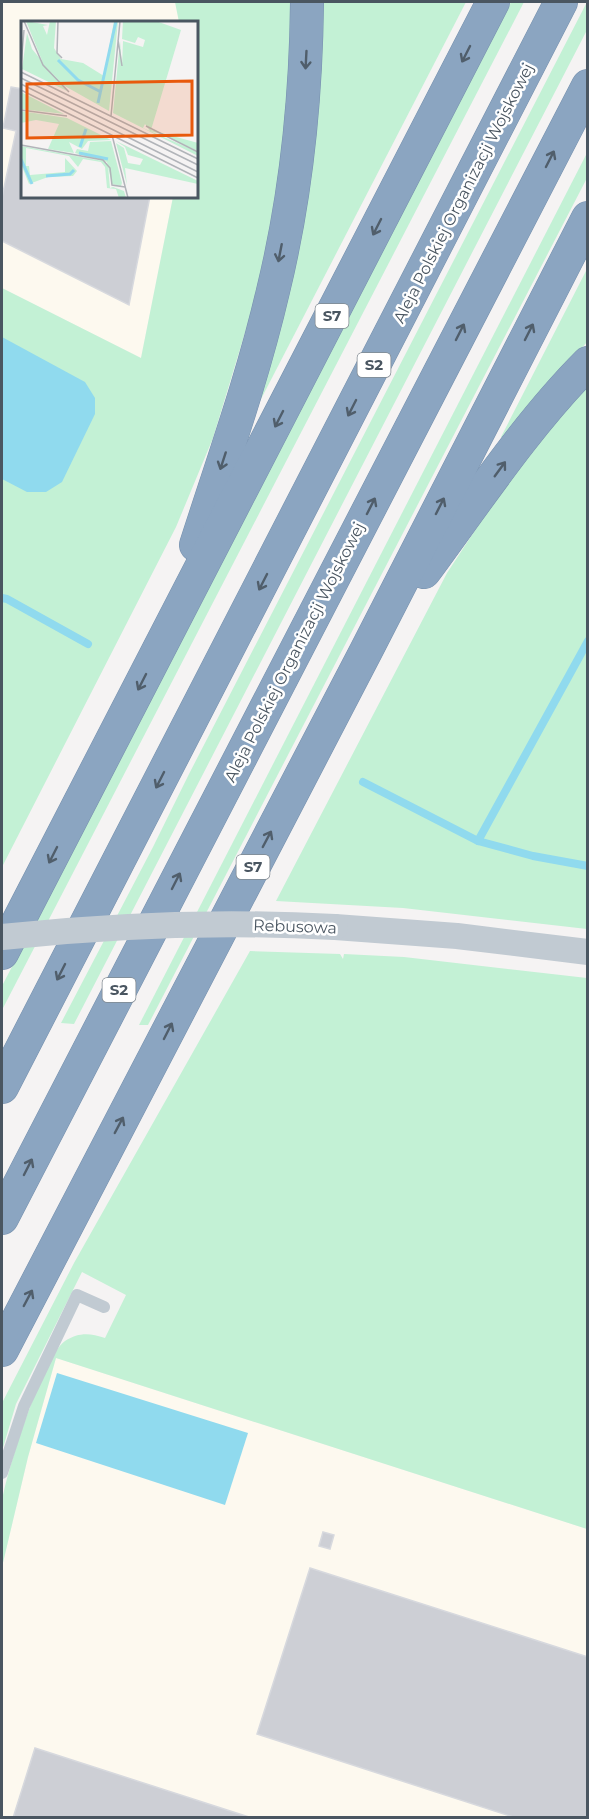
<svg xmlns="http://www.w3.org/2000/svg" width="589" height="1819" font-family="Montserrat,sans-serif">
<style>
.commercial{fill:#fdf9ef}
.green{fill:#c3f1d5}
.water{fill:#90daee}
.lines{fill:none;stroke-linecap:round;stroke-linejoin:round}
.stream{stroke:#90daee;stroke-width:8}
.building{fill:#cdcfd5;stroke:#d7d9de;stroke-width:1.5}
.highway-casing{stroke:#7690ad;stroke-width:34}
.lane{stroke:#c1cad2;stroke-width:12}
.street{stroke:#c1cad2;stroke-width:26}
.highway{stroke:#8ba5c1;stroke-width:33}
.street-bridge{stroke:#c1cad2;stroke-width:26}
.oneway{stroke:#505e6b}
.labels{text-anchor:middle;stroke-width:5;stroke-linejoin:round;paint-order:stroke}
.shield{fill:#fff;stroke:#808990;stroke-width:1.5}
.shield-label{font-size:15px;font-weight:bold;fill:#4a5661}
.street-label{font-size:16px;fill:#4a5661;stroke:#fff}
.inset-river{fill:none;stroke:#90daee;stroke-width:3}
.inset-road{fill:none;stroke:#b1b4b9;stroke-width:1.5}
.view{fill:#e8590c;fill-opacity:0.15;stroke:#e8590c;stroke-width:3}
.inset-edge{fill:none;stroke:#4a5661;stroke-width:3}
</style>
<rect width="100%" height="100%" fill="#f5f3f3"/>
<g class="commercial">
<path d="M2,2H175L179,22H22V196L173,197L141,358L2,288Z"/>
<path d="M56,1358L587,1529V1817L2,1818V1567L28,1457Z"/>
</g>
<g class="green">
<path d="M175,2H292L288,93L280,167L268,237L254,303L213,438L176,527L2,867V288L141,358L173,197L196,196V22H179Z"/>
<path d="M319,2H466L259,403Z"/>
<path d="M511,2H524L2,1010V986Z"/>
<path d="M587,2V30L74,1024L61,1023L153,847L189,774Z"/>
<path d="M587,153V178L148,1025H139Z"/>
<path d="M587,269V342L543,393L505,439L501,437Z"/>
<path d="M587,384V929L403,908L276,901L447,573L510,477Z"/>
<path d="M250,951L340,954L343,959L344,954L404,957L587,978V1529L56,1358L28,1457L2,1567C2,1546 0,1523 2,1502C6,1473 43,1356 65,1341C79,1332 90,1333 105,1338L126,1295L82,1272L16,1404L2,1451V1403L74,1263Z"/>
</g>
<g class="water">
<path d="M2,337L85,382L95,398V414L62,482L46,492H27L2,479Z"/>
<path d="M57,1373L248,1433L225,1505L36,1443Z"/>
</g>
<g class="lines">
<g class="stream">
<path d="M2,598L7,599L88,644"/>
<path d="M363,782L478,841L533,856L588,866"/>
<path d="M478,841L588,641"/>
</g>
</g>
<g class="building">
<path d="M11,87L22,89V196H150L129,305L2,241V197L16,131L3,128Z"/>
<path d="M323,1532L334,1535L330,1549L319,1546Z"/>
<path d="M310,1568L588,1657V1818H516L257,1734Z"/>
<path d="M35,1748L252,1818H13Z"/>
</g>
<g class="lines">
<defs>
<g id="highway">
<path d="M196,545C223,461 253,377 273,291C296,197 306,99 307,2"/>
<path d="M424,572C475,503 527,424 588,363"/>
<path d="M2,953L493,2"/>
<path d="M2,1087L561,2"/>
<path d="M2,1218L588,86"/>
<path d="M2,1350L366,651L588,218"/>
</g>
</defs>
<use href="#highway" class="highway-casing"/>
<path class="lane" d="M2,1473L24,1406L77,1295L104,1307"/>
<path class="street" d="M335,927L457,936L588,952"/>
<use href="#highway" class="highway"/>
<path class="street-bridge" d="M2,937C112,925 224,921 335,927"/>
</g>
<defs><path id="oneway-shaft" d="M-6 0H5M1.5-3L5.5 0L1.5 3" fill="none" stroke-width="1.6" stroke-linecap="round" stroke-linejoin="round" transform="scale(1.5)"/></defs>
<g class="oneway">
<use href="#oneway-shaft" transform="translate(466 54) rotate(117)"/>
<use href="#oneway-shaft" transform="translate(306 60) rotate(93)"/>
<use href="#oneway-shaft" transform="translate(550 159) rotate(-63)"/>
<use href="#oneway-shaft" transform="translate(377 227) rotate(117)"/>
<use href="#oneway-shaft" transform="translate(280 253) rotate(101)"/>
<use href="#oneway-shaft" transform="translate(460 332) rotate(-63)"/>
<use href="#oneway-shaft" transform="translate(529 332) rotate(-63)"/>
<use href="#oneway-shaft" transform="translate(352 408) rotate(117)"/>
<use href="#oneway-shaft" transform="translate(279 419) rotate(117)"/>
<use href="#oneway-shaft" transform="translate(223 461) rotate(108)"/>
<use href="#oneway-shaft" transform="translate(500 469) rotate(-54)"/>
<use href="#oneway-shaft" transform="translate(371 506) rotate(-63)"/>
<use href="#oneway-shaft" transform="translate(440 506) rotate(-63)"/>
<use href="#oneway-shaft" transform="translate(263 582) rotate(117)"/>
<use href="#oneway-shaft" transform="translate(142 682) rotate(117)"/>
<use href="#oneway-shaft" transform="translate(160 780) rotate(117)"/>
<use href="#oneway-shaft" transform="translate(267 839) rotate(-62)"/>
<use href="#oneway-shaft" transform="translate(53 855) rotate(117)"/>
<use href="#oneway-shaft" transform="translate(176 881) rotate(-63)"/>
<use href="#oneway-shaft" transform="translate(61 972) rotate(117)"/>
<use href="#oneway-shaft" transform="translate(168 1031) rotate(-63)"/>
<use href="#oneway-shaft" transform="translate(119 1125) rotate(-62)"/>
<use href="#oneway-shaft" transform="translate(28 1167) rotate(-63)"/>
<use href="#oneway-shaft" transform="translate(28 1298) rotate(-62)"/>
</g>
<g class="labels">
<g class="shield">
<rect x="315.5" y="304" width="33" height="24" rx="4.5"/>
<rect x="357.5" y="353" width="33" height="24" rx="4.5"/>
<rect x="236.5" y="855" width="33" height="24" rx="4.5"/>
<rect x="102.5" y="978" width="33" height="24" rx="4.5"/>
</g>
<g class="shield-label">
<text x="332" y="321">S7</text>
<text x="374" y="370">S2</text>
<text x="253" y="872">S7</text>
<text x="119" y="995">S2</text>
</g>
<g class="street-label">
<text transform="translate(463 193) rotate(-63)" y="6">Aleja Polskiej Organizacji Wojskowej</text>
<text transform="translate(294 652) rotate(-63)" y="6">Aleja Polskiej Organizacji Wojskowej</text>
<text transform="translate(295 926) rotate(2)" y="6">Rebusowa</text>
</g>
</g>
<g transform="translate(21 21)">
<rect width="177" height="177" fill="#f5f3f3"/>
<path d="M5,0L27,4L22,5L26,14L29,0H35L33,27L40,38L62,42L83,55L93,0H97L88,90L42,64L22,42ZM102,0H135L160,9L130,109L177,122V130L140,113L129,110L124,103L122,107L177,131V135L92,92L99,20L101,46L102,20L122,26L124,19L117,16L114,22L101,18ZM6,12L11,28L46,70L1,48ZM0,71L43,93L0,88ZM0,90L46,97L90,119L67,120L61,128L48,121L53,132L27,128L38,103L15,99L0,102ZM90,120L101,162L100,165L91,163L86,141L54,132L56,128L67,130L69,121ZM95,120L177,160V163L104,147L106,164L95,122L103,127L107,142L119,144L122,138L107,134L104,126ZM0,125L82,140L87,145L89,167L92,166L103,170L105,177H98L95,168L86,167L84,146L80,141L62,138L57,146L48,135L5,127V145H8L9,154L44,151V137L56,150L52,155L27,156L8,163L0,143Z" fill="#c3f1d5"/>
<path class="inset-river" d="M37,39L57,59L80,71M77,82L95,0M59,126L65,108M58,132L87,138M0,138L11,163M25,155L49,153L53,149"/>
<path class="inset-road" d="M3,0L22,44L48,71M37,0L36,32L41,37M97,19L101,45M0,44L3,9M0,51L177,138M0,57L177,144M0,63L177,151M0,69L177,157M0,89L46,95M90,95L99,0M125,105L177,131M91,114L107,177M0,124L82,139L89,147L91,164L104,166"/>
<path class="view" d="M171,60V114L6,117V63Z"/>
<rect width="177" height="177" class="inset-edge"/>
</g>
<rect width="589" height="1819" fill="none" stroke="#4a5661" stroke-width="6"/>
</svg>
